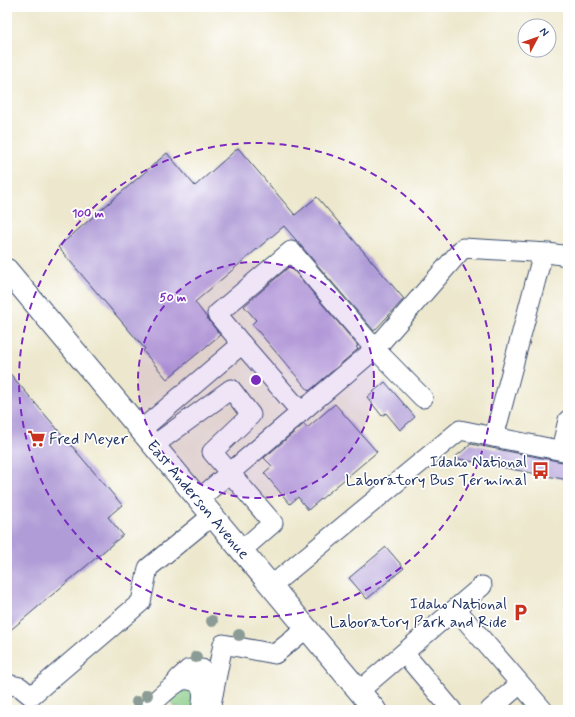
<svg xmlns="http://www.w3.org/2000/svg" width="575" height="717" font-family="Mynerve,sans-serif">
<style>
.green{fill:#84c983;stroke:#507c70}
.building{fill:#b09cd7}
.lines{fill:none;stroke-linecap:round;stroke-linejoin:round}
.minor-casing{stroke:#3a4b6f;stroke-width:21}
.major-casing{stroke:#3a4b6f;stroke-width:24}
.path{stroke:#3a4b6f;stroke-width:2.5;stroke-dasharray:1 3;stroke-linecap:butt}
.minor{stroke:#fff;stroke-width:19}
.major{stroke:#fff;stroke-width:22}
.tree{fill:#8b9c96}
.ring{fill:none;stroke:#7b2cbf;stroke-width:2;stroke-dasharray:7 5}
.labels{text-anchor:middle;stroke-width:3.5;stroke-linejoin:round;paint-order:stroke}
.poi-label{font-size:16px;fill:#1b2f5e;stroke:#fff;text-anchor:end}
.street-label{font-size:16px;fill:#1b2f5e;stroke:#fff}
.centre{fill:#7b2cbf;stroke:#fff;stroke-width:2}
.ring-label{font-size:12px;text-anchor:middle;font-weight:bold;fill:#7b2cbf;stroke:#fff;stroke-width:3.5;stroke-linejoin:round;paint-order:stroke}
</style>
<rect width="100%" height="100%" fill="#fff"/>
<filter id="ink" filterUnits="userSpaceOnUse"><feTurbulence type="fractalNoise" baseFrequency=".025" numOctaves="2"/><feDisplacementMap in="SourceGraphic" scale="8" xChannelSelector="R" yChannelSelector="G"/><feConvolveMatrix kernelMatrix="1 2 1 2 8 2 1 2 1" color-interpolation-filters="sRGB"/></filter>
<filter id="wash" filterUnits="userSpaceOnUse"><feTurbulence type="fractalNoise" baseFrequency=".012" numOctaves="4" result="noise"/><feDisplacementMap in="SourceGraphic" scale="16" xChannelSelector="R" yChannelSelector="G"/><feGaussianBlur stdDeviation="0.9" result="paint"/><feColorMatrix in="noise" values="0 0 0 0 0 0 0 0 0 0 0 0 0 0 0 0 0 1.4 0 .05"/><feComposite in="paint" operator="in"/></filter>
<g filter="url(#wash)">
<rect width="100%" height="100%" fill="#ede8cd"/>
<path class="green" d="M180,687H194L195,710H183L179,706L176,708L167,698Z"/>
<g id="blocks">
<g class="building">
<path d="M238,148L295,215L317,197L404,299L374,331L284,226L195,302L220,335L167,379L143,351L145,349L58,247L167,153L195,186Z"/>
<path d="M290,266L358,346L356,347L358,349L309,391L252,324L256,320L244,306Z"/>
<path d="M7,370L122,505L108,517L123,535L7,633Z"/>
<path d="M385,382L415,417L400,430L386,413L382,416L367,397Z"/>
<path d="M335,404L377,452L308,510L298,497L290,504L264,473L272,466L264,458L304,424L307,428Z"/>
<path d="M471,444L568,463V480L454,458Z"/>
<path d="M386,547L404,568L367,599L349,578Z"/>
</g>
</g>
</g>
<g filter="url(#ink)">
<use href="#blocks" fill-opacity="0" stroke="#3a4b6f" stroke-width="1"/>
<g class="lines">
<defs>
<g id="minor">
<path d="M242,344L301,412"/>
<path d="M141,430L242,344L217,314L291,251L375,349L423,398"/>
<path d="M494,437L543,253"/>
<path d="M154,445L231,389L251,415L212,452L273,523L242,550"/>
<path d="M561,450L568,420"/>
<path d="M199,499L375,349L463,248L548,253L568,256"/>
<path d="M271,586L460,430L568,452"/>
<path d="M456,609L543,710"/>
<path d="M404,653L452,710"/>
<path d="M178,679L189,669H202L211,678L213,693"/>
<path d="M7,684L20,687L31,696L141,602L148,568L213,515"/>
<path d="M359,691L482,586"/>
<path d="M145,710C156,701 166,690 177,683C181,680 185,679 189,680C206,682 203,697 201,710"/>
<path d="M210,710L223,644L275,654L307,628"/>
<path d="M490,710L520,684"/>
</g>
<path id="major" d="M7,270L375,710"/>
</defs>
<use href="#minor" class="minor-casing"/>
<use href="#major" class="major-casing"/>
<path class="path" d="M7,708L9,710"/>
<use href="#minor" class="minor"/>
<use href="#major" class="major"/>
</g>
<g class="tree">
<circle cx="212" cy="621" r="6"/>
<circle cx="239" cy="635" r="6"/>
<circle cx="196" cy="657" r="6"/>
<circle cx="147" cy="695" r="6"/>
<circle cx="137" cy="702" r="6"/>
</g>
</g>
<circle cx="256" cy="380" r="118" fill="#7b2cbf" fill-opacity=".12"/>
<g class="ring">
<circle cx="256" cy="380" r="118"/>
<circle cx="256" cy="380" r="237"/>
</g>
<defs>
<symbol id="supermarket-bare" viewBox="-9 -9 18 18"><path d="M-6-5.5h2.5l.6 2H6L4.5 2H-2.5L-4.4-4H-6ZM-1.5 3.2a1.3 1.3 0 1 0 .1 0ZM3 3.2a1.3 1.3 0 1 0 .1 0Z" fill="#c8321e" stroke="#fff" stroke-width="2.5" paint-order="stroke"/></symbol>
<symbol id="bus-bare" viewBox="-9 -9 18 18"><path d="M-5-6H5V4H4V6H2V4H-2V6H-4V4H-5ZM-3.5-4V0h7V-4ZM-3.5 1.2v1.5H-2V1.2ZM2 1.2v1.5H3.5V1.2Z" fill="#c8321e" stroke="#fff" stroke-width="2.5" paint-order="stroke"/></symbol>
<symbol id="parking-bare" viewBox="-9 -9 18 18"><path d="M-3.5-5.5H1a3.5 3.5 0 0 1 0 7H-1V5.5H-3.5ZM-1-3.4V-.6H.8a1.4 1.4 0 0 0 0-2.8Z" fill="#c8321e" stroke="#fff" stroke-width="2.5" paint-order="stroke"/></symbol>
</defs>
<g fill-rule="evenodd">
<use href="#supermarket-bare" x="24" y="426" width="25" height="25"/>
<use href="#bus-bare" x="528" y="458" width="25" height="25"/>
<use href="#parking-bare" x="508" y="600" width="25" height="25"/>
</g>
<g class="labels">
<g class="poi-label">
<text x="49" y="444" text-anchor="start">Fred Meyer</text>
<text x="527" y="467">Idaho National<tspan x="527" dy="18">Laboratory Bus Terminal</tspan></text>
<text x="507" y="609">Idaho National<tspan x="507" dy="18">Laboratory Park and Ride</tspan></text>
</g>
<g class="street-label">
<text transform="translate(199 499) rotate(50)" y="6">East Anderson Avenue</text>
</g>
</g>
<circle cx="256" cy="380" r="6" class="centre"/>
<g class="ring-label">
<text x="88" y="217">100 m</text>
<text x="173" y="301">50 m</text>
</g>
<rect width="575" height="717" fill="none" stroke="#fff" stroke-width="24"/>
<g transform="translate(537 38) rotate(49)"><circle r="19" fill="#ffffff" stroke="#a4acbf"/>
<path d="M0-3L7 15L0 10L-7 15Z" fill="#c8321e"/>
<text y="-6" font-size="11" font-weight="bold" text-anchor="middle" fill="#1b2f5e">N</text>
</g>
</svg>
